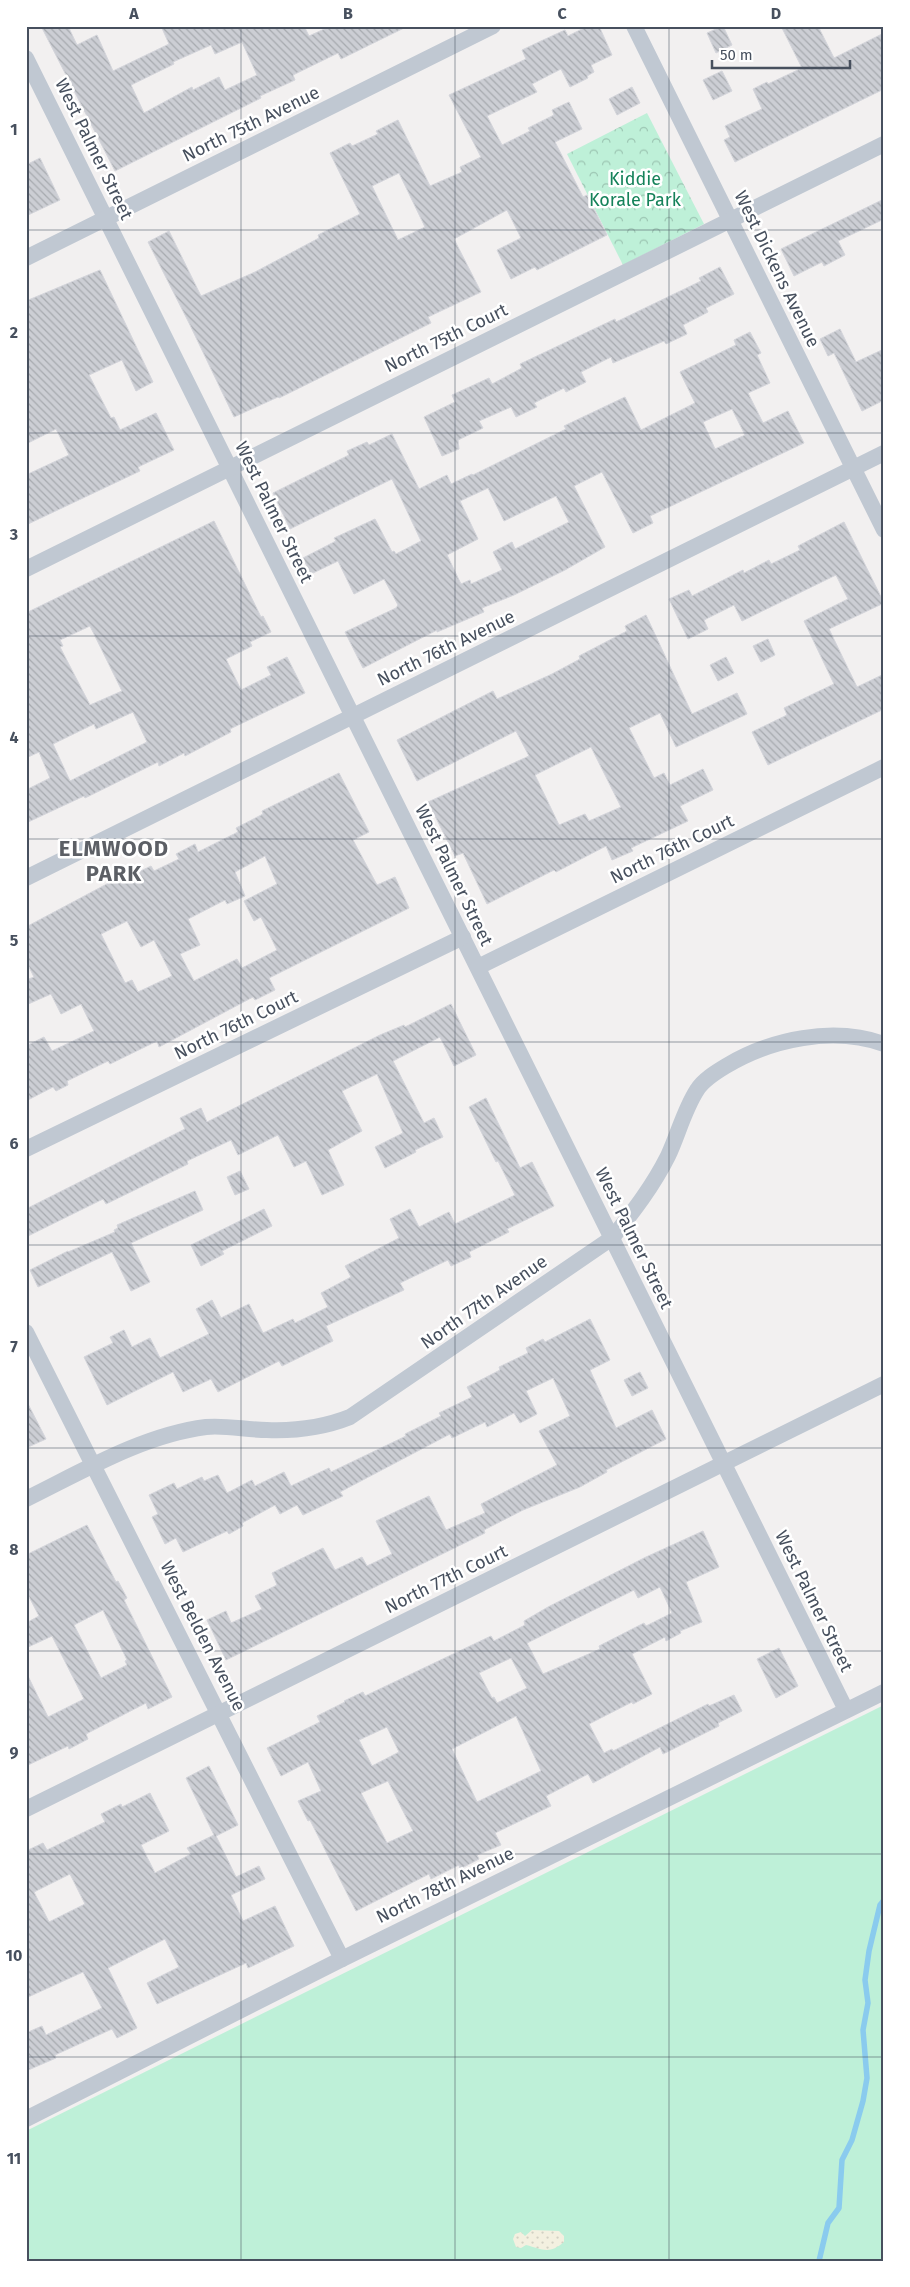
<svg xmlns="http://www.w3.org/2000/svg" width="910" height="2287" font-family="'Fira Sans',sans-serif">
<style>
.grass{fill:#bef0d8}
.sand{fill:url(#sand-dots)}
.park{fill:url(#park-crowns)}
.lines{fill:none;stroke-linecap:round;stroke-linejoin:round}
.stream{stroke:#8acbee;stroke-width:5.5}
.building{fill:url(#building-back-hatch);stroke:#d4d5db;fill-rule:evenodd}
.street{stroke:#c0c8d2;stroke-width:16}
.grid{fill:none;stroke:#47505e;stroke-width:1;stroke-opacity:0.55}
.labels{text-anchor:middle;stroke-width:5;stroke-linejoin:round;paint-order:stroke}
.street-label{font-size:18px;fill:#47505e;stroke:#fff}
.park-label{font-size:18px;fill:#15825a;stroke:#fff}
.district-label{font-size:22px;font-weight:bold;letter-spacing:1px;fill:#5c5f65;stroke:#fff}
.neatline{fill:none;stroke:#47505e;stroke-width:2}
.grid-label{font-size:16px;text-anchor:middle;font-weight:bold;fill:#47505e}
</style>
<defs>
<pattern id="sand-dots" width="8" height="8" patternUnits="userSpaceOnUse" patternTransform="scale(1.25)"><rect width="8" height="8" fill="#f3f0e0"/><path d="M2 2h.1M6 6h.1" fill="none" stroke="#d2d0c3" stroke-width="1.8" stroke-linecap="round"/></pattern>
<pattern id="park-crowns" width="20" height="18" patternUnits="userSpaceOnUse" patternTransform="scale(1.25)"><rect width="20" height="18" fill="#bef0d8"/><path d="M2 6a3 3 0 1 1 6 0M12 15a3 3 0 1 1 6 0" fill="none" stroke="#9cc5b2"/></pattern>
<pattern id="building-back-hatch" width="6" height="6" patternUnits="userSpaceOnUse" patternTransform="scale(1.25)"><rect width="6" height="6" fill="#ccced4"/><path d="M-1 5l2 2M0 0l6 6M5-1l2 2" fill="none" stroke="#a7aaaf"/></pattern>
</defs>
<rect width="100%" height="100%" fill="#f2f0f0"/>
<path class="grass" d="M884,1705V2261H26V2131Z"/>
<path class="sand" d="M532,2230L559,2231L564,2236V2242C549,2255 542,2249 526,2245L521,2248L516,2247L513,2239L515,2234L521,2232L525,2236Z"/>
<path class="park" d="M647,113L704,224L623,265L567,154Z"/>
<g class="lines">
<path class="stream" d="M819,2261L828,2223L839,2208L842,2160L852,2140L863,2101L867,2078L863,2030L868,2003L865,1980L869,1951L880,1905L884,1900"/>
</g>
<g class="building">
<path d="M41,26H68L77,45L97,35L113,71L169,44L161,26H304L309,36L331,26H408L341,59L338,53L293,75L295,80L260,96L261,98L115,171ZM242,42L257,75L225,90L219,77L193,90L192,87L144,113L131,85L174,64L173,62L211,45L215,54Z"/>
<path d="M588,26H599L612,55L591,65L594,72L587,76L588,78L570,87L561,69L532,84L537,92L487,116L502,145L530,131L528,128L554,115L552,110L569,102L582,129L555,142L583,197L587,195L607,235L537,270L535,267L511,279L497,250L521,238L507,210L454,239L481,292L428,317L431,323L279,398L278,397L234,417L190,325L148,242L169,231L201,296L255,272L319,238L318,235L360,214L330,153L350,143L352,146L378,134L376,131L398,120L430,186L462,172L460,167L481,157L449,95L526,59L522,50L541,41L565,30L568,36ZM399,173L425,227L398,240L372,186Z"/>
<path d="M723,26L732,45L716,53L707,33Z"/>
<path d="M781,26H818L834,58L884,33V89L735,162L724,140L730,137L725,126L762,109L753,89L767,82L768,84L802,68Z"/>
<path d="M722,71L732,91L713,100L703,80Z"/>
<path d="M632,87L640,103L617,115L609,99Z"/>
<path d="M40,158L60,200L26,216V165Z"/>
<path d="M884,199V219L838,241L845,255L824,266L822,262L794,276L781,249Z"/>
<path d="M720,267L734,294L706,308L708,312L683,325L687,334L666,344L664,341L613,363L611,357L581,372L586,382L566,392L564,388L534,403L537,407L516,417L511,407L479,421L483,428L458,440L459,449L442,456L424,417L455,402L452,395L489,378L492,384L522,368L520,364L615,319L616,322L701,281L699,278Z"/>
<path d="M100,270L153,382L136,391L122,360L89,375L111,418L114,417L120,430L156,413L174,450L138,467L140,471L26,525V475L69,455L56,429L26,444V301Z"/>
<path d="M840,329L856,362L884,349V400L862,411L834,353L828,356L820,339Z"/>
<path d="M750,332L761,353L757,355L770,383L748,393L763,423L788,411L804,443L650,516L653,523L633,533L602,472L574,486L605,547L565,570L514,595L482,608L484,612L437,632V630L363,668L345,632L396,608L398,605L384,579L354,594L338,561L311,574L303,558L336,541L334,538L375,519L392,552L394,551L396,554L421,541L392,479L290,529L273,493L349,455L347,451L367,442L369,445L392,434L419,489L447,475L451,484L472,474L473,475L566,429L564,426L625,397L641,430L695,403L680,372L736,345L734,340ZM732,409L745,435L715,449L703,422ZM488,488L504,521L556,496L569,522L515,549L512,542L493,552L502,570L471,584L470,580L461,584L447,555L478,539L460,501Z"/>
<path d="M214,521L261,617L263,616L271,632L250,642L252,646L226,659L241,690L271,675L267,667L287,657L305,693L230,729L231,732L185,756L184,753L159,766L158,762L85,798L84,796L26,823V790L50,778L39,752L26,758V613ZM90,626L122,691L90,705L60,647L63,646L60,640ZM133,712L147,742L70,781L53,744L94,724L96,729Z"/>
<path d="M844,522L884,603L829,629L857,687L884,674V709L768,765L752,732L787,715L784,708L834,684L804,621L848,599L836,575L742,621L734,605L704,620L708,629L688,639L669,599L689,590L692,596L743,570L744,573L769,560L771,564L800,550L798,546Z"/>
<path d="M646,615L692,714L737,693L747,714L676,747L660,713L629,728L654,778L664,773L670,785L703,769L713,790L680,806L688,821L631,848L633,851L612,860L606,846L556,872L554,870L487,904L463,853L455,856L428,802L529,756L516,731L417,781L397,740L493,691L497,699L552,674L580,659L579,656L627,631L625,626ZM591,747L621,807L589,821L585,814L559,825L535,775Z"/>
<path d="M768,639L775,655L761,662L753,646Z"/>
<path d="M726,657L734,673L718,681L710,665Z"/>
<path d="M339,773L369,832L353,840L377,885L395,877L409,908L269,978L275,990L255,1000L253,997L159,1047L157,1041L110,1064L108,1061L67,1081L68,1085L56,1091L53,1087L26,1101V1046L44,1037L52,1051L94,1031L81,1004L61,1014L51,994L26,1005V980L34,977L26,961V927L120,877L122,880L151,866L154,871L179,859L176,854L195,844L198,852L238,832L236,828L263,814L262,811ZM265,856L277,884L244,901L254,921L261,917L277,950L242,968L237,959L194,981L180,954L200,945L188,919L225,900L227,904L245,896L235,872ZM127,921L141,947L154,940L172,976L138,992L132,980L125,983L101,934Z"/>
<path d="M451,1004L476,1055L454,1066L440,1037L393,1061L424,1123L434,1118L443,1137L415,1150L416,1152L385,1168L375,1147L403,1133L377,1074L342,1091L362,1131L328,1150L344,1185L322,1195L306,1161L294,1167L278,1135L238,1155L231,1140L187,1161L188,1164L106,1204L103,1199L26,1237V1209L185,1129L180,1118L201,1108L207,1122L380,1035L404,1025L405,1027Z"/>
<path d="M486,1098L520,1168L532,1162L554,1206L507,1229L509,1232L469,1252L471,1257L451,1266L448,1260L400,1283L404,1290L326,1326L333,1341L282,1366L279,1361L218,1392L211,1379L183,1392L173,1372L107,1405L84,1357L113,1343L110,1337L124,1330L132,1347L150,1338L160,1358L209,1334L196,1309L212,1300L221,1318L249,1304L263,1333L293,1319L295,1323L328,1307L321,1293L351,1277L345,1266L399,1238L390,1219L410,1209L419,1227L449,1212L455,1224L515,1195L498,1161L496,1162L469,1107Z"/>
<path d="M240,1171L249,1189L235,1195L227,1177Z"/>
<path d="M195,1191L203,1210L131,1243L150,1282L131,1291L112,1252L38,1287L30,1270L68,1251V1252L115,1232L114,1230L118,1228L117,1225Z"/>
<path d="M264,1209L272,1226L222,1251L224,1254L201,1266L191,1245Z"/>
<path d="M590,1319L610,1360L590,1370L616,1428L652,1410L666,1439L606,1470L607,1472L580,1487L523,1510L484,1530L485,1533L226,1660L207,1620L226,1611L231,1623L262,1609L255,1596L277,1585L272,1573L323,1548L335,1570L362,1557L367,1566L392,1554L376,1521L429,1496L446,1530L485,1513L481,1504L557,1465L539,1431L570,1416L553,1378L526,1391L537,1414L520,1423L514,1413L487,1427L485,1422L452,1438L450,1434L340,1492L343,1496L303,1515L297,1505L280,1514L275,1505L242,1523L243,1526L229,1534L227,1531L183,1552L176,1538L165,1544L152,1517L158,1514L149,1495L174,1483L177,1489L202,1477L204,1481L218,1475L227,1493L252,1480L255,1486L284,1472L291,1486L329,1468L331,1472L406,1436L405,1434L441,1416L439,1413L472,1397L467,1387L500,1370L499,1367L528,1353L526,1348L543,1339L545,1342Z"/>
<path d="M640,1372L648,1388L632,1396L624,1380Z"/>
<path d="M26,1400L46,1439L26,1448Z"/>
<path d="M87,1525L116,1582L118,1581L127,1598L124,1600L172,1697L148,1709L146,1703L86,1734L88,1739L69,1749L68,1746L26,1766V1672L48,1717L84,1699L52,1636L26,1648V1623L39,1616L26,1591V1555ZM103,1610L127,1660L125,1661L127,1665L101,1678L74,1625Z"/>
<path d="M703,1531L719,1567L686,1582L702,1622L680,1631L681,1633L666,1641L665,1637L632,1654L652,1694L633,1704L632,1702L589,1724L604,1753L612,1749L613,1751L708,1704L709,1706L734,1695L742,1711L718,1723L719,1726L663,1754L660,1747L593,1783L588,1774L546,1796L551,1806L495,1833L501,1845L477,1855L479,1859L460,1869L459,1865L431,1879L429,1874L356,1911L310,1820L308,1821L298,1801L321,1791L308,1762L281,1776L267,1748L320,1722L317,1716L345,1702L344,1701L363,1692L365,1696L491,1636L494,1641L525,1625L524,1621L548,1607L646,1557ZM660,1587L672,1613L646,1626L644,1623L599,1646L600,1649L543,1674L527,1643L634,1590L638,1598ZM511,1658L527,1688L497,1703L494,1697L492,1698L479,1673ZM516,1716L541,1771L477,1802L452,1749ZM387,1727L399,1752L372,1766L359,1740ZM388,1781L413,1831L387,1843L361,1793Z"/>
<path d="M779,1648L798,1686L776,1698L757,1659Z"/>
<path d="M209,1766L238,1825L216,1836L236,1877L259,1866L265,1879L231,1895L243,1921L275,1906L294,1946L248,1968L246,1963L157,2004L147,1983L179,1967L165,1939L108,1968L137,2028L117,2038L112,2029L55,2055L56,2058L26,2071V2033L42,2026L46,2035L102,2008L83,1972L26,1998V1851L43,1843L47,1850L105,1822L101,1814L121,1804L122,1807L150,1793L169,1831L141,1845L155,1873L191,1854L187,1848L214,1835L186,1778ZM70,1874L85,1904L49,1922L34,1892Z"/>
</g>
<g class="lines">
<g class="street">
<path d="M634,26L884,530"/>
<path d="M26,58L846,1710"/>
<path d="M26,258L493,26"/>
<path d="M26,569L884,144"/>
<path d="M26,878L884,453"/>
<path d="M478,967L884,767"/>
<path d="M26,1149L463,937"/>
<path d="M26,1332L342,1959"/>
<path d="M26,1499C83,1471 143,1435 206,1427C226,1425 247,1430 267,1430C294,1431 325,1427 350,1417L612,1238C633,1212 653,1186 668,1156C678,1135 684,1110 697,1090C703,1080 716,1072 726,1066C771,1039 833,1026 884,1044"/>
<path d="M26,1809L884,1384"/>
<path d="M26,2119L342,1959L884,1692"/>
</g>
</g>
<path class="grid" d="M241,26V2261M455,26V2261M669,26V2261M26,230H884M26,433H884M26,636H884M26,839H884M26,1042H884M26,1245H884M26,1448H884M26,1651H884M26,1854H884M26,2057H884"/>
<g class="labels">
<g class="street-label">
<text transform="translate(251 124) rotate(-26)" y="6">North 75th Avenue</text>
<text transform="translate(94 149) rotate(64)" y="6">West Palmer Street</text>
<text transform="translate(777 269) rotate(64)" y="6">West Dickens Avenue</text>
<text transform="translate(446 338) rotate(-26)" y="6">North 75th Court</text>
<text transform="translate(274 512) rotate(64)" y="6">West Palmer Street</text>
<text transform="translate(446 648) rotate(-26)" y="6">North 76th Avenue</text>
<text transform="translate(672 849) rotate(-26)" y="6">North 76th Court</text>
<text transform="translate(454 875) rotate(64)" y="6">West Palmer Street</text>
<text transform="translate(236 1025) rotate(-26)" y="6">North 76th Court</text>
<text transform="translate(634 1238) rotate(64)" y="6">West Palmer Street</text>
<text transform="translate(484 1302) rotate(-35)" y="6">North 77th Avenue</text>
<text transform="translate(446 1579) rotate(-26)" y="6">North 77th Court</text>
<text transform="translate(814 1601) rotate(64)" y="6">West Palmer Street</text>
<text transform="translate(203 1636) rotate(63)" y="6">West Belden Avenue</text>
<text transform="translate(445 1885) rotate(-26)" y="6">North 78th Avenue</text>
</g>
<g class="park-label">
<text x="635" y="185">Kiddie<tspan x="635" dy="21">Korale Park</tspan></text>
</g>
<g class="district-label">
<text x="114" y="856">ELMWOOD<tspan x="114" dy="25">PARK</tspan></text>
</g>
</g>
<rect width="910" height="2287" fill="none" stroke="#ffffff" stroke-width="55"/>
<path d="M712 60v8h138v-8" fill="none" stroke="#47505e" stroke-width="2.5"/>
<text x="720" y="60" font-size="15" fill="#47505e" stroke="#ffffff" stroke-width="4" paint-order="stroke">50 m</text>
<rect x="28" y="28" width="854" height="2232" class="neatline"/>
<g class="grid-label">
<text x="134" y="19">A</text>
<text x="348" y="19">B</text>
<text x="562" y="19">C</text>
<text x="776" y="19">D</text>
<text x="14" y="135">1</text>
<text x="14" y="338">2</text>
<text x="14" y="540">3</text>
<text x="14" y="743">4</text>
<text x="14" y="946">5</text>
<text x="14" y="1149">6</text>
<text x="14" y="1352">7</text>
<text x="14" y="1555">8</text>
<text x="14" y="1758">9</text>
<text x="14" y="1961">10</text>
<text x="14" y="2164">11</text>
</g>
</svg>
